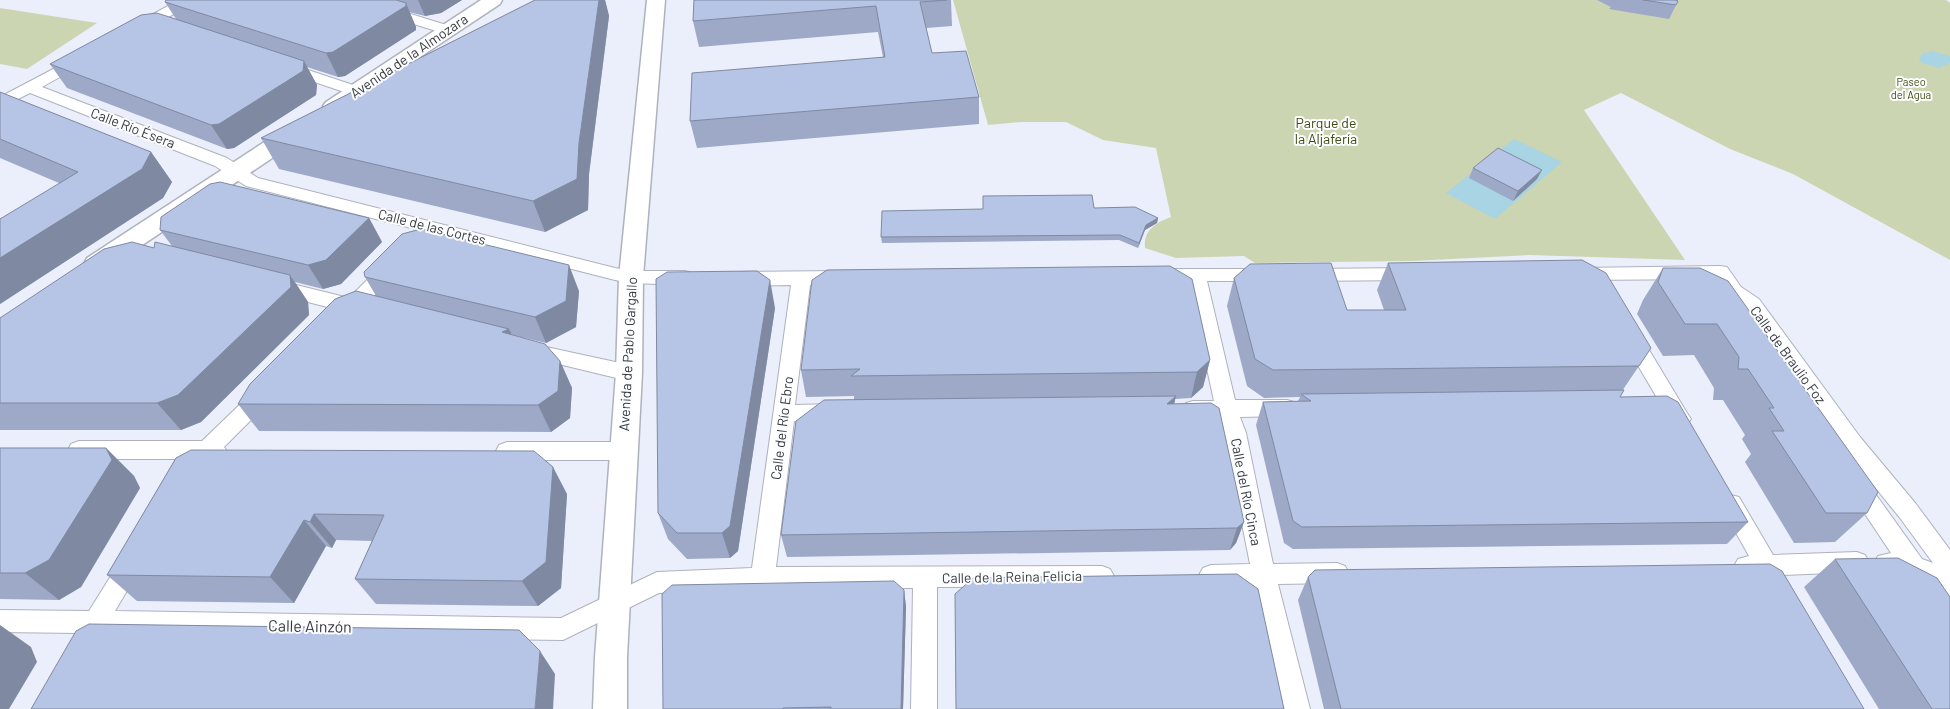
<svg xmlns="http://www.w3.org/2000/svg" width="1950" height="709" font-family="Barlow,sans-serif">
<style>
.green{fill:#cbd5b1}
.water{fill:#a8d4e4}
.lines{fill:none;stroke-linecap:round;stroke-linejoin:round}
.minor-casing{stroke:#aeb2bd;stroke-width:2}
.tertiary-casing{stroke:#aeb2bd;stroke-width:3}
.minor{fill:#fff;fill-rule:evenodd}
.tertiary{fill:#fff;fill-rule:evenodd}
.wall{fill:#9da9c6}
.shaded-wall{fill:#7f89a1}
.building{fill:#b6c4e6;stroke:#7f89a1}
.labels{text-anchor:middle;stroke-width:4;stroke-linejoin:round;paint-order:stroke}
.far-park-label{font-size:11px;fill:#3f4a10;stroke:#fcfdff}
.street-label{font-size:14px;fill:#383a3e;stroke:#fcfdff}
.park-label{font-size:14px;fill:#3f4a10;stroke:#fcfdff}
.near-street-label{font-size:16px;fill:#383a3e;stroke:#fcfdff}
</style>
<rect width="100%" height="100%" fill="#ebeffb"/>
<g class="green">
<path d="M953,0H1946L1950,3V260L1793,174L1730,149L1621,93L1584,110L1685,260L1529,255L1412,261L1255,263L1244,256L1176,258L1145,248C1143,230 1157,222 1171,217L1156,148L1103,140L1066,122H1021L988,125Z"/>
<path d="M0,8L97,23L27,69L0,64Z"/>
</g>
<g class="water">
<path d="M1932,51L1950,56V63L1939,68L1922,63L1919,59L1922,54Z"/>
<path d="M1514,139L1562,162L1495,219L1446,193Z"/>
</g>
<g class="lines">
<defs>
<g id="minor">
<path d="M179,0H196L194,3L143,31H133L131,28L133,25Z"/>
<path d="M343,0H365L453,27L455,30L453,33H443L345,3Z"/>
<path d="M80,55L85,57L88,60L85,63L42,87L227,158L258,178L615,268L631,271H685L692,273L694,278L692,283L685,285L631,283L615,280L246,186L215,166L30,93L0,108V97Z"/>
<path d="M287,63L362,88L364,91L362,94L356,96L282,71L279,68L282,65Z"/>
<path d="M390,263L397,264L399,269L367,304L370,308L367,313L357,314L347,319L340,317L337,312L339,310L269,292L267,287L269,282L276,280L349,298L383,264Z"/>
<path d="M1720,266L1727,267L1741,287L1759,299L1860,437L1916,504L1950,550V629L1941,626L1907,575L1886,573L1878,570L1874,563L1878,556L1891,553L1845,484L1848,478L1856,475L1864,478L1922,559L1933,563L1900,518L1844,449L1745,309L1727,297L1715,279L1579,280L1572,279L1570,274L1572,269L1579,268Z"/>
<path d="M1410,268L1417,269L1419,274L1417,279L1410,280L1307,281L1300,280L1298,275L1300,270L1307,269Z"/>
<path d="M1159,269H1263L1270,270L1272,275L1270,280L1263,281H1207L1235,400H1287L1294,402L1297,408L1294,414L1287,416L1240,417L1246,433L1273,564L1337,563L1345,566L1349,573L1345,580L1337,583L1278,584L1310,709H1284L1254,585H1211L1203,582L1199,575L1203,568L1211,565L1250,564L1224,433L1219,417H1193L1186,415L1183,409L1186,403L1193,401H1214L1188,281H1159L1152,280L1150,275L1152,270Z"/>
<path d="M840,271L847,273L849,278L847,283L840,285H810L795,405L834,404L841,406L844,412L841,418L834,420L794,421L776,567L1102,566L1110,569L1114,576L1110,583L1102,586L937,587V709H911L913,588H763L659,593L563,640L102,634L99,640L90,643L81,640L78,633L0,632V610L89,611L124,555L132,552L140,555L144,562L115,611L561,618L657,572L752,568L791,285L742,286L735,284L733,279L735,274L742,272Z"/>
<path d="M1630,328L1637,330L1687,413L1691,419L1687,425L1680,427L1673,425L1620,335L1623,330Z"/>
<path d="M528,343L629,365L636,368L639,373L636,378L629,381L521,355L518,350L521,345Z"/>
<path d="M264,386L271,388L274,394L271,400L224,447L226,450L223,456C219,457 214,458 211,460C199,469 201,483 182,476L179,470L187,459H79L71,456L68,450L71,444L79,441H202L257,388Z"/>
<path d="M507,442H623L631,445L634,451L631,457L623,460H507L499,457L496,451L499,445Z"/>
<path d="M1731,495L1739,497L1773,555L1857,552L1865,555L1869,562L1865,569L1857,572L1783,575L1780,581L1772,584L1764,581L1760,576H1746L1738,573L1734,566L1738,559L1749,556L1720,504L1723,497Z"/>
</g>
<g id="tertiary">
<path d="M481,0H502L500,4L340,110L333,112L326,110L323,106L326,102Z"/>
<path d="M647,0H665L643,277L642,373L627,657V709H593L595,657L616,373L619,277Z"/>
<path d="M297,125L305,126L308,131L305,136L105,270L96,272L87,270L84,264L87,258L289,126Z"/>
</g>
</defs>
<use href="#minor" class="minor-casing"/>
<use href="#tertiary" class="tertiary-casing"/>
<use href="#minor" class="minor"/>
<use href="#tertiary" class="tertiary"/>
</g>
<g class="wall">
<path d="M166,0H462L441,13L425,16L409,12L416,27V30L345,76L338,77L307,67L317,85L316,95L234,148L227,149L67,88L50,64L176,19L165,2Z"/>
<path d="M535,0H605L609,16L589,174L588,210L545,232L279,169L261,138Z"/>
<path d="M694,0H951L952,26L926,28L932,53L979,97V124L697,148L690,121L883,57L878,32L699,47L693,21Z"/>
<path d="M1597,0H1678L1676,1V5L1669,19L1609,9L1611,7Z"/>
<path d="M0,92L151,152L172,182L163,198L0,304L59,183L0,158Z"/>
<path d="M1473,168L1537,179L1513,201L1469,178Z"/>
<path d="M1094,208L1158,218L1157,223L1145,230L1138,248L1119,240L882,243L881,237Z"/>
<path d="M369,218L382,242L341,284L323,289L295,282L308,302L309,315L201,422L181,430H0V318L154,248L172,246L160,230Z"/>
<path d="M1388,263L1639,366L1622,391L1620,397L1748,522L1727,544L1293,549L1284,543L1256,425L1263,402L1298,401L1300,397L1264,398L1247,386L1227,306L1234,278L1347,310H1384L1377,290Z"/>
<path d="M1663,268H1700L1867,513L1835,542L1794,543L1745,462L1751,454L1742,439L1745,435L1723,400H1713L1714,388L1694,355L1663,356L1637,314L1643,300Z"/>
<path d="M365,277L579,291L576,327L546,343L512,335L560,361L572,388L570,418L551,432L259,431L238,404L376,296Z"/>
<path d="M775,308L738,551L730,558L687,559L668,539L658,513Z"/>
<path d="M1210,360L1203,387L1191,398L1175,399L1174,404L1244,522L1236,543L1230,550L787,557L781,535L854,399V396L806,397L801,370Z"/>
<path d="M0,448H106L134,476L140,488L81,587L59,600L0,599Z"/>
<path d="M176,458L567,494L561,588L538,606L376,604L355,579L372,541L336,540L332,548L326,546L294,603L137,601L107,575Z"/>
<path d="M1835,559L1950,709H1879L1804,587Z"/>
<path d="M1308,577L1864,709H1324L1298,600Z"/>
<path d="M904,590L906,607L903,709H663Z"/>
</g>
<g class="shaded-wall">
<path d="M418,0H462L441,13L425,16Z"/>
<path d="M599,0H605L609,16L589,174L588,210L545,232L533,201L579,143Z"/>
<path d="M406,3L416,27V30L345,76L338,77L326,53Z"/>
<path d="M304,61L317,85L316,95L234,148L227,149L211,125Z"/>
<path d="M151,152L172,182L163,198L0,304V258Z"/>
<path d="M1542,170L1537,179L1513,201L1518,191Z"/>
<path d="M369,218L382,242L341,284L323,289L308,265Z"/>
<path d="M1158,218L1157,223L1145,230L1138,248L1139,243L1146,225Z"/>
<path d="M569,265L579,291L576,327L546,343L535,317Z"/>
<path d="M290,275L308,302L309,315L201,422L181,430L157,403Z"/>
<path d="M770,280L775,308L738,551L730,558L722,533Z"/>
<path d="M509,329L522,356L502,332Z"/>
<path d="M1210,360L1203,387L1191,398L1197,372Z"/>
<path d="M560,361L572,388L570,418L551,432L538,405Z"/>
<path d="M1176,396L1171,418L1167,404Z"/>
<path d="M106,448L134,476L140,488L81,587L59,600L25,573Z"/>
<path d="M553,467L567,494L561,588L538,606L522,581Z"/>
<path d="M314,514L336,540L332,548L310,522Z"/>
<path d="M304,520L326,546L294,603L270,577Z"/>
<path d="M1244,522L1236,543L1230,550L1237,528Z"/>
<path d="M904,590L906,607L903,709H901Z"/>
<path d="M0,625L31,647L37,662L9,709H0Z"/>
<path d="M540,651L555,674L553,709H535Z"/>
</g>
<g class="building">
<path d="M166,0H396L406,3V6L333,52L326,53L165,2Z"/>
<path d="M535,0H599L579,143L577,179L533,201L261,138Z"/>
<path d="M694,0H947L920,2L932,53L966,51L979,97L690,121L692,73L885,57L876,6L693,21Z"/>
<path d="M1643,0H1675L1678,1L1676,5Z"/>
<path d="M157,13L304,61L303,71L219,124L211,125L50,64L141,15Z"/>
<path d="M0,92L151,152L142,169L0,258V219L78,172L0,139Z"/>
<path d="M1498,148L1542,170L1518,191L1473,168Z"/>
<path d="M220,182L369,218L326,260L308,265L160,230L161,217L210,184Z"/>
<path d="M1092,195L1094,208L1135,207L1158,218L1146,225L1139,243L1120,235L881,237L882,211L983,209V196Z"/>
<path d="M421,229L569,265L566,301L535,317L365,277L364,272L402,234Z"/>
<path d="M132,242L154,248L155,242L290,275L291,287L178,395L157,403H0V318L104,249Z"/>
<path d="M1582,260L1606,273L1651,348L1639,366L1273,370L1255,359L1234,278L1250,264L1331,263L1347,310H1406L1388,263Z"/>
<path d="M1170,266L1192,279L1210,360L1197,372L851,376L860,369L801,370L812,280L827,270Z"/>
<path d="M1663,268H1700L1728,281L1878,492L1867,513H1826L1772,431H1784L1769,408H1774L1748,369H1738L1739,357L1717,324H1685L1658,282Z"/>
<path d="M757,271L770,280L730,526L722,533H677L658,513L656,279L667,272Z"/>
<path d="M356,291L509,329L502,332L545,344L560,361L558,391L538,405L238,404L250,384L335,299Z"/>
<path d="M1624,390L1620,397L1667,396L1678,402L1748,522L1302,527L1293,521L1263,402L1311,401L1301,394Z"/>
<path d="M1176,396L1167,404L1211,403L1219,408L1244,522L1237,528L781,535L796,421L824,400Z"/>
<path d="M0,448H106L112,460L49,560L25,573H0Z"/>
<path d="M191,450L534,451L553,467L546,562L522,581L355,579L384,515L314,514L310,522L304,520L270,577L107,575L176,458Z"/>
<path d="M1898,558L1937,578L1950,597V709H1932L1835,559Z"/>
<path d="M1770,564L1782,571L1864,709H1341L1308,577L1315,570Z"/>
<path d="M1237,574L1258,589L1284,709H956L955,594L973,578Z"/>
<path d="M894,581L904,590L901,709H831V707L783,708V709H663L662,594L672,585Z"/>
<path d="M89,624L519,630L540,651L535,709H31L76,631Z"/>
</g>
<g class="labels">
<g class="far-park-label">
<text x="1911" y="86">Paseo<tspan x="1911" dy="13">del Agua</tspan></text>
</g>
<g class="street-label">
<text transform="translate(409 56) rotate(-34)" y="5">Avenida de la Almozara</text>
<text transform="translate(133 128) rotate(21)" y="5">Calle Río Ésera</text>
<text transform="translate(432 227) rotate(14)" y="5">Calle de las Cortes</text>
<text transform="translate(628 354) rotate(-87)" y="5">Avenida de Pablo Gargallo</text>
<text transform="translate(1788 355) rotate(54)" y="5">Calle de Braulio Foz</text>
<text transform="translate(782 428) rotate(-83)" y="5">Calle del Río Ebro</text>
<text transform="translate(1246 492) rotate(79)" y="5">Calle del Río Cinca</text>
<text transform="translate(1012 577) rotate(-1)" y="5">Calle de la Reina Felicia</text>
</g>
<g class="park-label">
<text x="1326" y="128">Parque de<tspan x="1326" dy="16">la Aljafería</tspan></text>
</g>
<g class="near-street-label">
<text transform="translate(310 626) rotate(1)" y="6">Calle Ainzón</text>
</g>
</g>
</svg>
